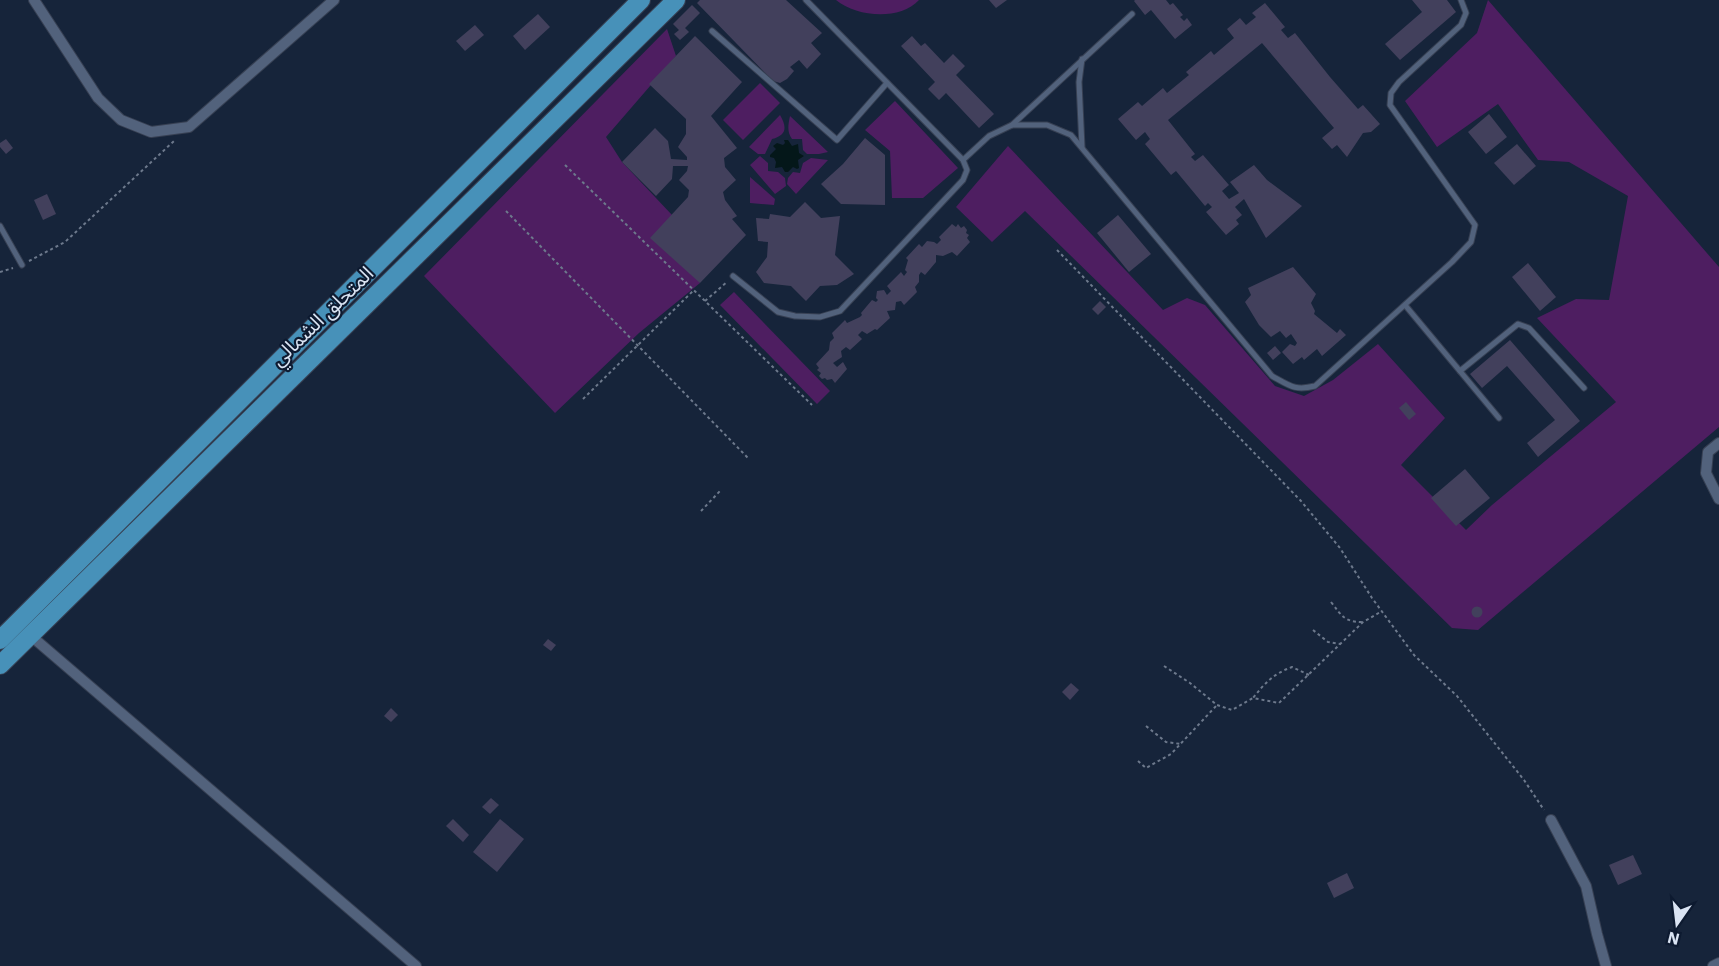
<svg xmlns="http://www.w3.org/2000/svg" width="1719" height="966" font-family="'IBM Plex Sans','Noto Sans Arabic',sans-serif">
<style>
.green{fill:#4e1e61}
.water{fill:#041719}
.building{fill:#42405c}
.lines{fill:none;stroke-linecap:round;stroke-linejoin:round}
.service-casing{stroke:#374053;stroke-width:7}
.minor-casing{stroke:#374053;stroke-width:12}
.trunk-casing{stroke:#374053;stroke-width:20}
.path{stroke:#6d798c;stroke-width:2;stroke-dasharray:3 3;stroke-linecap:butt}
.service{stroke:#52627c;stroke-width:5}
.minor{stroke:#52627c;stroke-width:10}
.trunk{stroke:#4791b9;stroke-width:18}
.labels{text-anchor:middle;stroke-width:4.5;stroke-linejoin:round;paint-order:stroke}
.street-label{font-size:20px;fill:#dae4f3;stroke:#0d1a30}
</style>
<rect width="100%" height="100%" fill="#16243a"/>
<g class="green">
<path d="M836,0H919C899,21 857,17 836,0Z"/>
<path d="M1488,0L1719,267V427L1478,630L1452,628L1025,211L992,242L956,207L1008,146L1163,310L1187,298L1205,305L1275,386L1304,396L1333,380L1378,344L1445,418L1401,465L1466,530L1492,505L1616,402L1537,318L1576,299L1609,300L1628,196L1569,162L1538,160L1498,104L1437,147L1405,101L1477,33Z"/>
<path d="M667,29L676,56L606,137L622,162L672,215L700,283L639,333L555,413L424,276Z"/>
<path d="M760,83L780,103L743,140L723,120Z"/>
<path d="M895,101L958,168L923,198H892L890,151L865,130Z"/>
<path d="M780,115C787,127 787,135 772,139L765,154H758L749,147Z"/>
<path d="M790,116L828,152L819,154H807L803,150L802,139H792C787,132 788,125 790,116Z"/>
<path d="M760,156L768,163V171L778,172L785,178L786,186L775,194L750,165Z"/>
<path d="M811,158L828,160L796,194L787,184L788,178L793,172L800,173L803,163Z"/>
<path d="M750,177L775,199L774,205L750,203Z"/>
<path d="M734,292L830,391L817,404L720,305Z"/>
</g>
<path class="water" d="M784,140H788L792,146L798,144L799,153L804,156L798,160L799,168L797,169L793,167L788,172H785L782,167L775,168L776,162L774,158L770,157V155L776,149L773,146L777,143L783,145L785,143Z"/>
<g class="building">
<path d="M700,0H786L822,33L811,43L821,54L807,69L799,60L790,67L794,71L787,79L780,83L773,81L697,3Z"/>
<path d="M989,0H1007L996,8Z"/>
<path d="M1135,0H1166L1170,5L1173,3L1183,15L1180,17L1184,21L1187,18L1192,25L1175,39L1151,10L1145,15L1134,1Z"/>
<path d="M1412,0H1447L1456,12L1400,60L1385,44L1422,12Z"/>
<path d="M1265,3L1285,27L1281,30L1288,38L1295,33L1330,77L1358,109L1363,105L1380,124L1371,132L1363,133L1347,157L1337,145L1332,149L1322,138L1334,128L1262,43L1168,120L1195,154L1191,157L1195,161L1203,155L1229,185L1222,191L1229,199L1239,193L1230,182L1254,165L1267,180L1302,206L1266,238L1244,199L1235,207L1242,215L1236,220L1239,224L1226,235L1206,212L1212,207L1208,203L1205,206L1176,171L1171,175L1145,144L1150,139L1145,132L1136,140L1118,119L1138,102L1142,106L1163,88L1167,93L1189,75L1186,72L1211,51L1214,55L1234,38L1227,29L1240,18L1246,25L1256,17L1252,13Z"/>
<path d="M692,5L700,13L685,28L689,32L680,40L674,34L679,30L673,24Z"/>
<path d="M538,14L550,27L525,50L513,36Z"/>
<path d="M475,25L484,35L465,51L456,41Z"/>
<path d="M695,36L742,82L711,116L737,148L724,158L725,167L736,180L723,192L725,200L737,216L732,219L746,235L700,283L650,238L688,197L689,190L679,180L687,171L688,166H673L672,179L656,196L622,162L655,128L668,141L671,159L687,160V157L678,147L686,134V119L649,84Z"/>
<path d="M912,36L921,46L925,43L944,63L953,54L965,66L956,75L994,114L979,128L946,93L939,100L928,89L935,82L901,46Z"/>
<path d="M1489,114L1507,137L1486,154L1468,132Z"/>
<path d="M865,138L885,155V205L841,204L821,184L843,164Z"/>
<path d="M6,139L13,148L6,154L0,147V143Z"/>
<path d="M1517,144L1536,166L1514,185L1494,163Z"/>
<path d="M47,194L56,214L43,220L34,200Z"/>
<path d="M805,202L821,218L840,216L835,255L854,274L837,285L820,286L806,301L791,286L764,283L756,272L767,257L768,242L758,241L756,218L769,219L770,214L790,217Z"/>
<path d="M1118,215L1151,254L1129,272L1097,233Z"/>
<path d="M952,224L956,227L958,224L961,228L964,226L967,230L966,233L969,235L967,238L970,242L957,256L952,252L943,256L936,255V262L925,275L921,272L919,275V282L915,287L917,292L904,305L901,301L896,302L895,310L887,311L890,318L877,330L875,329L867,334L862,331L858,335L862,339L850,350L846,347L841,351L842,357L833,363L837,367L843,362L847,369L835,383L832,379L827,380L825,378L822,379L819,376L821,373L817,370L819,368L816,364L829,350L830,342L834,338L832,333L845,320L847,323L860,317L862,315L861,313L872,300L876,302L878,300L876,298L877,291L884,290L887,295L891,291L887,286L901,272L904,276L907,272L905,270L908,260L906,258L919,244L922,247L927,241L934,242L937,244L941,240L939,237Z"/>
<path d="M1528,263L1556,297L1540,311L1512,277Z"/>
<path d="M1293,267L1316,294L1311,303L1315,311L1314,314L1337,333L1340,329L1346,335L1322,356L1317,349L1304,360L1302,357L1293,364L1282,352L1290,344L1295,346L1297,343L1291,334L1286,338L1280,331L1271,337L1259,325L1245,302L1251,295L1248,288Z"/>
<path d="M1100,301L1106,307L1098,315L1092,309Z"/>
<path d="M1510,340L1580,421L1538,457L1527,443L1555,420L1507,366L1482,388L1470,374Z"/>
<path d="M1275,346L1281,353L1273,360L1267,353Z"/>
<path d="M1406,402L1416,414L1409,420L1399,408Z"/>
<path d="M1465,469L1490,498L1456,526L1431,498Z"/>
<circle cx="1477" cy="612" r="5.5"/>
<path d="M548,639L556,645L551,651L543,645Z"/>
<path d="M1071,683L1079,690L1070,700L1062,692Z"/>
<path d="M391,708L398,715L391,722L384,716Z"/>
<path d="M491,798L499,805L490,814L482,807Z"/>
<path d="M453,819L469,835L463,842L446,826Z"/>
<path d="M500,819L524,839L497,872L473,852Z"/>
<path d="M1633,855L1642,874L1618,885L1609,865Z"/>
<path d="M1347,873L1354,888L1334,898L1327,883Z"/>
</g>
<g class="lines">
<defs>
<g id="service">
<path d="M712,31L837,140L887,83"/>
<path d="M1012,125L1132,14"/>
<path d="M1082,147L1079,82L1082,59"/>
<path d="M963,160L989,136L1012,125H1047L1071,135L1272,376C1290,386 1295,391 1315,386L1452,262L1471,242L1475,225L1390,105L1391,93L1399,82L1461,25L1466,13L1461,0"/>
<path d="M0,226L22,265"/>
<path d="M733,276L778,312L795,316L820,317L840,311L963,180L967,170L963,160L806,0"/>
<path d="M1405,305L1499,418"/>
<path d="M1460,371L1518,324L1529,328L1584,388"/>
</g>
<g id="minor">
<path d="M34,0L98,98L121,120L151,132L189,127L334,0"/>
<path d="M1719,443L1708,452L1706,473L1719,499"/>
<path d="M30,635L416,966"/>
<path d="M1551,820L1586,886L1597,934L1606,966"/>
<path d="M1713,966L1719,963"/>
</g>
<g id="trunk">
<path d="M0,640L641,0"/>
<path d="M0,665L676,0"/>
</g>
</defs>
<use href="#service" class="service-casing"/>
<use href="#minor" class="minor-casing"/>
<use href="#trunk" class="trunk-casing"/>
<g class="path">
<path d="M565,165L812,405"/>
<path d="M506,211L748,458"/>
<path d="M1057,250L1301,501L1340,548L1372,598L1414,655L1457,696L1524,780L1544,810"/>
<path d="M29,261L65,242L174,141"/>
<path d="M0,272L13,268"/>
<path d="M705,301L727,282"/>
<path d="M583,399L694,290"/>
<path d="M701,511L720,491"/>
<path d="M1331,602C1342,616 1344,622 1363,622"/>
<path d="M1313,630L1328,642L1341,644"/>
<path d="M1164,666L1190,683L1217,705L1232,710L1253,698"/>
<path d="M1309,675L1292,667C1273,674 1265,683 1253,698L1279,703L1363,622L1382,611"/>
<path d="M1146,726L1166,742L1181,744"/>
<path d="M1138,761L1146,768L1171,754L1217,705"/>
</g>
<use href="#service" class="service"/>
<use href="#minor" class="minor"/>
<use href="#trunk" class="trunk"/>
</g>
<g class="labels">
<g class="street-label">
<text transform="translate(322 316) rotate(-44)" y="7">المتحلق الشمالي</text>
</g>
</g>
<g transform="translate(1677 924) rotate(194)" stroke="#0d1a30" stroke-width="4.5" paint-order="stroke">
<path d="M0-4.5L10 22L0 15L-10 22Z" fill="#dae4f3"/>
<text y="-9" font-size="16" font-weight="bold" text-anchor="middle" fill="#dae4f3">N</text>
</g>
</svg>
